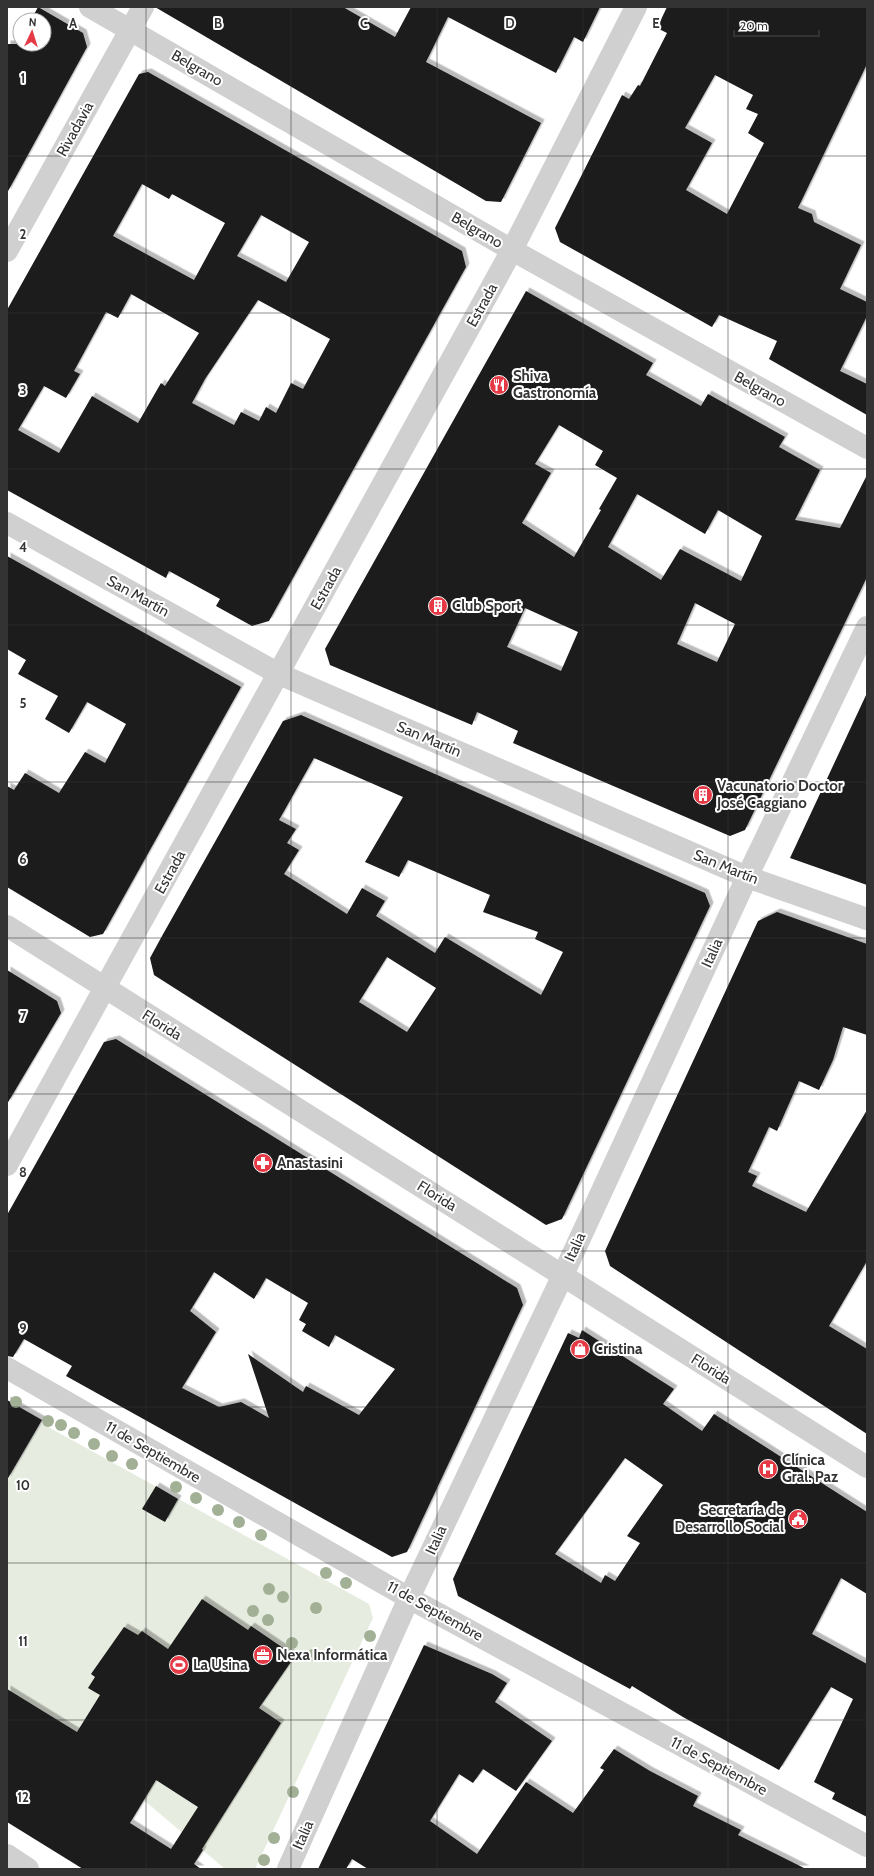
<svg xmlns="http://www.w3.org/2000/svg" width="874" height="1876" font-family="Cabin,sans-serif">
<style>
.green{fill:#e6ecdf}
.building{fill:#1a1a1a;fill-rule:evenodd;filter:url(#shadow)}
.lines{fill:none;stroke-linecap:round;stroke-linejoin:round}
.street{stroke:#d0d0d0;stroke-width:22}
.tree{fill:#a2b095}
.grid{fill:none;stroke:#333;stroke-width:1;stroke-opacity:0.55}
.labels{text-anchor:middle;stroke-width:4;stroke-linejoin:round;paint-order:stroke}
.street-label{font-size:15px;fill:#333;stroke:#fff}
.poi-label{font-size:15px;font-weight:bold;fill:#333;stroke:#fff;text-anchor:start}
.grid-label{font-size:13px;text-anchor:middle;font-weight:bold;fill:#333;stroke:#fff;stroke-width:4;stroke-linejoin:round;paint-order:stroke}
</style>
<defs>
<filter id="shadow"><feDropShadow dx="3.5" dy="-3.5" stdDeviation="0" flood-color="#0004"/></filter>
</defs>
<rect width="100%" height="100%" fill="#fff"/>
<path class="green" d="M41,1423L369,1604L373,1618L255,1869H225L105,1767L7,1713V1481Z"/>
<g class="building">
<path d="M38,7L83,33L87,47L7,193V44H17L20,38V44H44V20H31Z"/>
<path d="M155,7H343L395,37L411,7H600L583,42L574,37L556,73L448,17L426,62L541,123L501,202L486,201Z"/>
<path d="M667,7H867V64L798,208L812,214L814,222L861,245L840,289L867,302V316L840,371L867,384V415L769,359L777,341L719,315L712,327L560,242L555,228L622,95L629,99L638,85L640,86L667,33L657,28ZM715,75L753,95L746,109L758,114L748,133L764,143L727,214L686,190L712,143L685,128Z"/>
<path d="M148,72L462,251L466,267L269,621L252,626L216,606L220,599L169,571L166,578L7,490V310L139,74ZM142,184L169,199L172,194L225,223L194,280L113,236ZM261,215L309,242L286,282L237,256ZM131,294L199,333L165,386L161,383L138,423L92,396L59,453L18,430L44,386L66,398L80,374L74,371L106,312L118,318ZM258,300L330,339L303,389L291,383L276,413L266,407L259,421L241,412L234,425L192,403L205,379Z"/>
<path d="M526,291L653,363L646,375L701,406L708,394L785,437L779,447L820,470L795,520L840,528L867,475V577L745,830L730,836L513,743L518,731L477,712L472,725L330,665L325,649ZM559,425L603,451L595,465L617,478L599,509L601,510L574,557L522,523L551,473L535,464ZM637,494L705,534L718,510L762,536L741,581L680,549L661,580L608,547ZM695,603L735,624L717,662L677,644ZM525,608L578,632L561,671L507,647Z"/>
<path d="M7,556L241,687L103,934L90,937L7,887V786L14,790L25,773L59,793L85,752L105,763L126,724L87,702L69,733L45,719L58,696L18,674L26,660L7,649Z"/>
<path d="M867,693V885L790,858Z"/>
<path d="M301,715L705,893L710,906L562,1219L546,1225L154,975L150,958L162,936L283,721ZM314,758L403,797L365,862L399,877L408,860L490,895L483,912L538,932L535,939L563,952L541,995L445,937L435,953L376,916L385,901L362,888L347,914L284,874L299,850L287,843L296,829L279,820ZM387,957L436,988L407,1032L359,1002Z"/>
<path d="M777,912L867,944V1035L843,1027L833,1060L819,1090L799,1081L777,1131L769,1127L748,1172L757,1176L752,1186L806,1212L867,1110V1261L829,1326L867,1349V1434L610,1266L605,1251L758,921Z"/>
<path d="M7,970L57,1001L61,1013L7,1104Z"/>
<path d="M116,1039L517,1288L523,1305L407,1552L392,1557L66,1376L72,1366L24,1339L13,1357L7,1356V1215L104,1042ZM214,1272L254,1299L266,1278L308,1303L299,1320L306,1324L302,1331L329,1347L335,1335L395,1369L359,1415L306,1386L303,1392L248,1354L269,1418L241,1402L219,1407L182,1388L216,1332L190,1311Z"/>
<path d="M582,1330L674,1389L663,1404L702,1431L714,1414L867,1512V1594L841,1578L812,1634L867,1664V1817L832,1799L835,1793L814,1782L853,1699L831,1687L779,1770L683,1717L632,1686L630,1689L458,1596L453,1579L518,1439L568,1333L579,1338ZM625,1458L663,1485L627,1536L640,1543L615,1581L605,1575L601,1583L555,1554Z"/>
<path d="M7,1400L42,1420L7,1480Z"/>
<path d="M156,1486L178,1499L165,1522L142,1509Z"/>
<path d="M202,1599L248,1630L251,1626L295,1656L259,1708L281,1723L202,1849L203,1850L194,1864L201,1869H83L7,1822V1689L77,1732L100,1695L88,1688L95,1677L91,1674L124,1627L138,1635L142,1631L168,1649ZM156,1780L198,1807L171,1849L130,1823Z"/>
<path d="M424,1645L492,1674L507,1683L495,1702L552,1741L516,1791L483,1769L473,1783L459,1774L430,1821L477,1854L526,1782L573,1813L604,1770L600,1768L614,1749L650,1771L698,1796L693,1806L741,1830L738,1835L806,1869H368L352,1859L346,1869H318Z"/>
</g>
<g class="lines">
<g class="street">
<path d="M90,7L512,250L867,448"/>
<path d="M7,251L143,7"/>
<path d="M7,523L279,674L747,877L867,919"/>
<path d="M7,926L867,1467"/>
<path d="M7,1165L512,250L636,7"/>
<path d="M7,1368L409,1598L867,1846"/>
<path d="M7,1855L28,1869"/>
<path d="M288,1869L409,1598L563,1275L747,877L867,627"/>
</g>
</g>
<g class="tree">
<circle cx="16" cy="1402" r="6"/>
<circle cx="48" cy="1421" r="6"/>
<circle cx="61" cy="1425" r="6"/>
<circle cx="74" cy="1433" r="6"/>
<circle cx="94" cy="1444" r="6"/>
<circle cx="112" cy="1456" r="6"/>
<circle cx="132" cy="1464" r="6"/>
<circle cx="176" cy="1487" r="6"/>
<circle cx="196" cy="1498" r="6"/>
<circle cx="218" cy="1510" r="6"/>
<circle cx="239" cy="1522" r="6"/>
<circle cx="261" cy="1535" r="6"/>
<circle cx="326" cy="1573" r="6"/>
<circle cx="346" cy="1583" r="6"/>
<circle cx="269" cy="1589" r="6"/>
<circle cx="283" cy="1597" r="6"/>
<circle cx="316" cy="1608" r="6"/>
<circle cx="253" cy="1611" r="6"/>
<circle cx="268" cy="1620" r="6"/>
<circle cx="370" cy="1636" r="6"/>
<circle cx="292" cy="1643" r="6"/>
<circle cx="313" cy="1655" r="6"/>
<circle cx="293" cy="1792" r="6"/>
<circle cx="274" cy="1838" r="6"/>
<circle cx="264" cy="1860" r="6"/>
</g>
<path class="grid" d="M146,7V1869M291,7V1869M437,7V1869M583,7V1869M728,7V1869M7,156H867M7,313H867M7,469H867M7,625H867M7,782H867M7,938H867M7,1094H867M7,1251H867M7,1407H867M7,1563H867M7,1720H867"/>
<defs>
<symbol id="restaurant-disc" viewBox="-11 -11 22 22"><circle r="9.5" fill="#e63946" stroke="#fff"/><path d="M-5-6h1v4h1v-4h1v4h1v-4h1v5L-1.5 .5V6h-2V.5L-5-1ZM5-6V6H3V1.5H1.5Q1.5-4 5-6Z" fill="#fff"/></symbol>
<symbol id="building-disc" viewBox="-11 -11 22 22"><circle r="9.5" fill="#e63946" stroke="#fff"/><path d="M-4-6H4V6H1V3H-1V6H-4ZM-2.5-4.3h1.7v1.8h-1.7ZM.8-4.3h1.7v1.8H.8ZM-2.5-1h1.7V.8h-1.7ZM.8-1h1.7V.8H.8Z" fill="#fff"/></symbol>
<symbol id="pharmacy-disc" viewBox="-11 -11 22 22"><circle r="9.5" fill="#e63946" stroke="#fff"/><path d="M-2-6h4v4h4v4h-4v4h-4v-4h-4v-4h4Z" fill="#fff"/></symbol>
<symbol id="shop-disc" viewBox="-11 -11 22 22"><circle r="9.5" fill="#e63946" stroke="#fff"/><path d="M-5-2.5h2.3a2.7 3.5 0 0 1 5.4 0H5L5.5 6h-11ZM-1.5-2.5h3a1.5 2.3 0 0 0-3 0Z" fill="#fff"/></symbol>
<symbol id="hospital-disc" viewBox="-11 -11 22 22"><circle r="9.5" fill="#e63946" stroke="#fff"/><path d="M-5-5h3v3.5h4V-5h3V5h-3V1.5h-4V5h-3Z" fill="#fff"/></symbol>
<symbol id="civic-disc" viewBox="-11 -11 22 22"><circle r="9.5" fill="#e63946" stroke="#fff"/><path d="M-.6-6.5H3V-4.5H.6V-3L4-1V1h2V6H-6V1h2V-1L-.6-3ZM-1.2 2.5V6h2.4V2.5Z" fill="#fff"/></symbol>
<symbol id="office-disc" viewBox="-11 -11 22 22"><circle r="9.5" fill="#e63946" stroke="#fff"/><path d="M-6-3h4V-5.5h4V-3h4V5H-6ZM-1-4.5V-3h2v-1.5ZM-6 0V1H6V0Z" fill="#fff"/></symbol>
<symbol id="stadium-disc" viewBox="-11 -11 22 22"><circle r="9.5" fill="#e63946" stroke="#fff"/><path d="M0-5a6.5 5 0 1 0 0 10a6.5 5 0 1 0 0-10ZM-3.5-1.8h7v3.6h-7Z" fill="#fff"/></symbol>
</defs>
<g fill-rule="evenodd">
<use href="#restaurant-disc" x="488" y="374" width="22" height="22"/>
<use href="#building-disc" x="427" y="595" width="22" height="22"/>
<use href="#building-disc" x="692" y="784" width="22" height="22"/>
<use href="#pharmacy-disc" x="252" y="1152" width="22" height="22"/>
<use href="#shop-disc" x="569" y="1338" width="22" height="22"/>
<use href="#hospital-disc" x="757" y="1458" width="22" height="22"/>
<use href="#civic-disc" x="787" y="1508" width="22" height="22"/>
<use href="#office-disc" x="252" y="1644" width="22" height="22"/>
<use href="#stadium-disc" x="168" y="1654" width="22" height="22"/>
</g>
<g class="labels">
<g class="street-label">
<text transform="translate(197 68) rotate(30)" y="5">Belgrano</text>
<text transform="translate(75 129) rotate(-61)" y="5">Rivadavia</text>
<text transform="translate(477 230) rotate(30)" y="5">Belgrano</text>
<text transform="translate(482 305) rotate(-61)" y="5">Estrada</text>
<text transform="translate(760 389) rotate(29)" y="5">Belgrano</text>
<text transform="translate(326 588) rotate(-61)" y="5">Estrada</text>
<text transform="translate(138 596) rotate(29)" y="5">San Martín</text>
<text transform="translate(429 739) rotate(23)" y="5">San Martín</text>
<text transform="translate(726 867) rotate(22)" y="5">San Martín</text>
<text transform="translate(170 872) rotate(-61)" y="5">Estrada</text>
<text transform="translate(712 953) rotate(-65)" y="5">Italia</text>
<text transform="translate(162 1025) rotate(32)" y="5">Florida</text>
<text transform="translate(437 1196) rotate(32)" y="5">Florida</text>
<text transform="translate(575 1247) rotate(-65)" y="5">Italia</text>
<text transform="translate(711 1369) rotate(32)" y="5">Florida</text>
<text transform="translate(153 1452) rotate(30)" y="5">11 de Septiembre</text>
<text transform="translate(436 1540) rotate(-65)" y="5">Italia</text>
<text transform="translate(435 1611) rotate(29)" y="5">11 de Septiembre</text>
<text transform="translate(719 1766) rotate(28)" y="5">11 de Septiembre</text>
<text transform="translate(303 1835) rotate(-66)" y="5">Italia</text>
</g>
<g class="poi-label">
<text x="513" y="381">Shiva<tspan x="513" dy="17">Gastronomía</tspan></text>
<text x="452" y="611">Club Sport</text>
<text x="717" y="791">Vacunatorio Doctor<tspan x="717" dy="17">José Caggiano</tspan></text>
<text x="277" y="1168">Anastasini</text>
<text x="594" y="1354">Cristina</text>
<text x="782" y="1465">Clínica<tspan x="782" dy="17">Gral. Paz</tspan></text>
<text x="784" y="1515" text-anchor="end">Secretaría de<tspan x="784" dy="17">Desarrollo Social</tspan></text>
<text x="277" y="1660">Nexa Informática</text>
<text x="193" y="1670">La Usina</text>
</g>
</g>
<g class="grid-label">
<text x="73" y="28">A</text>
<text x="218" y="28">B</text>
<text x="364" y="28">C</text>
<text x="510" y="28">D</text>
<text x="656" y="28">E</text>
<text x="23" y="83">1</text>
<text x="23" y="239">2</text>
<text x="23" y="395">3</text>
<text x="23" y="552">4</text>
<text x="23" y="708">5</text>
<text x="23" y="864">6</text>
<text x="23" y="1021">7</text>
<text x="23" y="1177">8</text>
<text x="23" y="1333">9</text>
<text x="23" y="1490">10</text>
<text x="23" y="1646">11</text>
<text x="23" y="1802">12</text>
</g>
<rect width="874" height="1876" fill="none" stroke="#333333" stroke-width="16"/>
<g transform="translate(32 32) rotate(4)"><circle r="19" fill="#ffffff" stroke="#adadad"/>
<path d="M0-3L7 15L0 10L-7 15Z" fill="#e63946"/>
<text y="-6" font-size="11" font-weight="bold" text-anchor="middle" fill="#333333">N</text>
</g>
<path d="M734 30v6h85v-6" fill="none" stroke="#333333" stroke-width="2"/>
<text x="740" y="30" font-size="12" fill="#333333" stroke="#ffffff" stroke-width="3" paint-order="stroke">20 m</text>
</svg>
